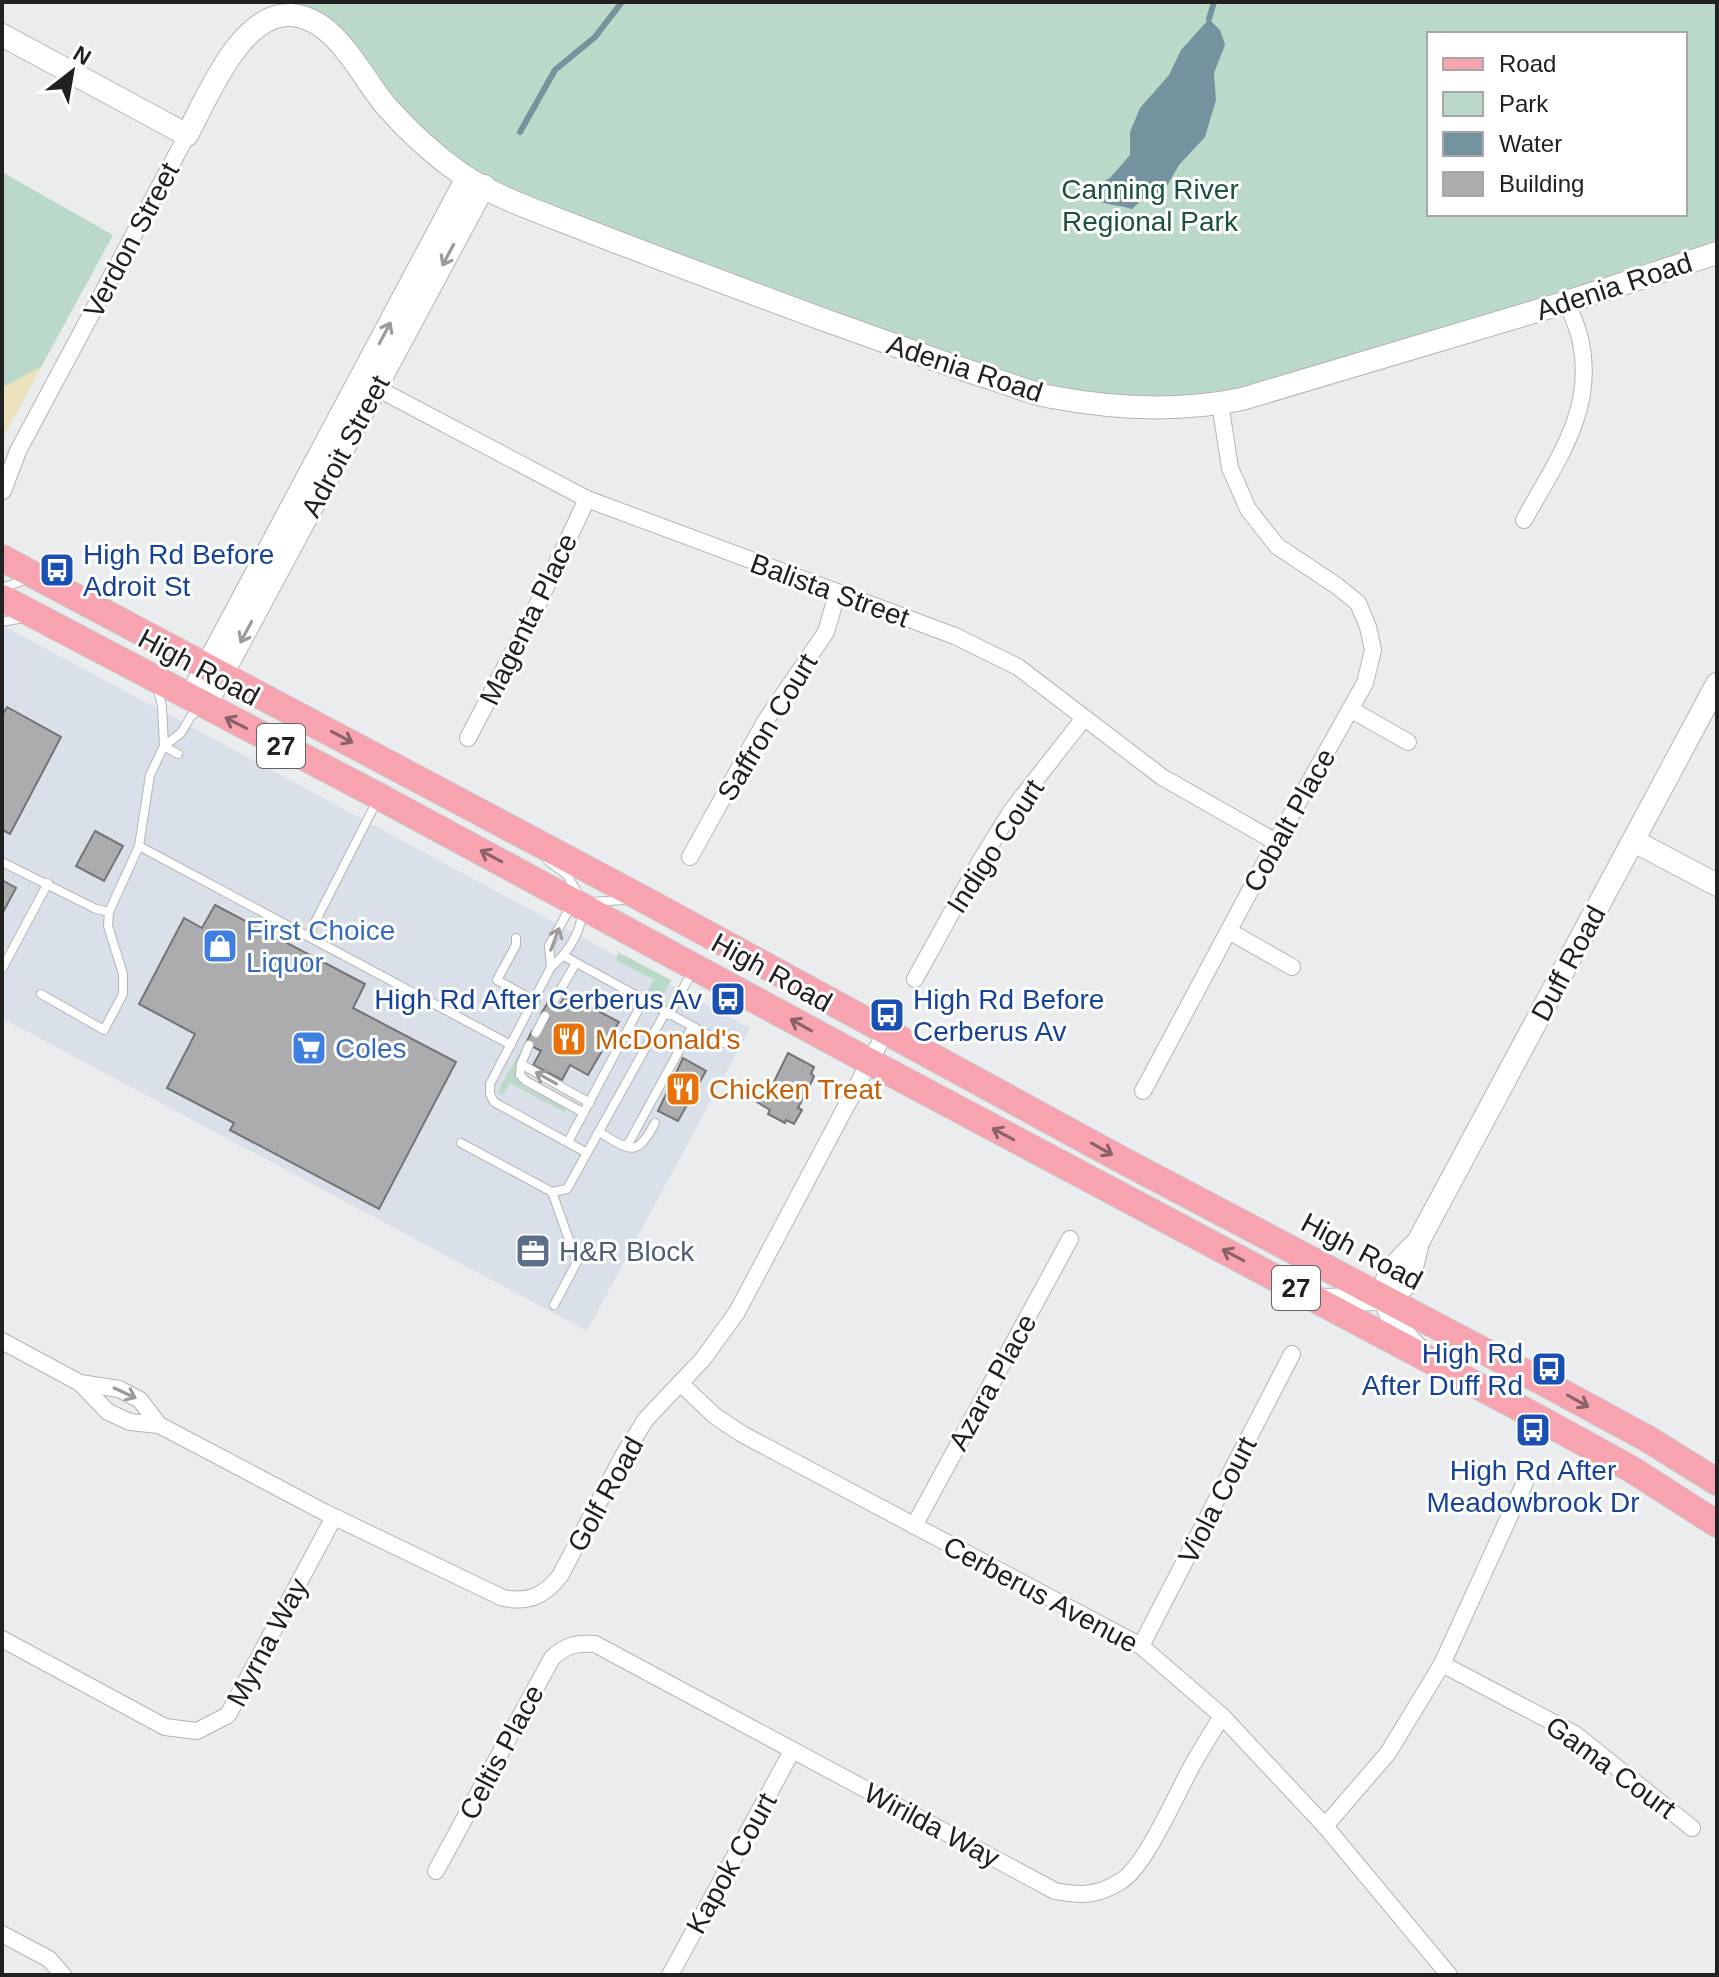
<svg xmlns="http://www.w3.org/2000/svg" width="1719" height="1977" font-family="Helvetica,sans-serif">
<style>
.built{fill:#dae0e9}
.green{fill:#bad9c8;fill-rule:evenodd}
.sand{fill:#ece2bd}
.water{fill:#73939f}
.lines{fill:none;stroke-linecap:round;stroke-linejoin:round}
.stream{stroke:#73939f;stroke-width:6}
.building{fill:#acacaf;stroke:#747477;stroke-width:2}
.lane-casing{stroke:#b2b4b6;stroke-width:10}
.street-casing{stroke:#b2b4b6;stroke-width:18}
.secondary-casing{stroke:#b2b4b6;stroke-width:24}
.primary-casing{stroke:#cacaca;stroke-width:28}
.lane{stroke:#fff;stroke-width:8}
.street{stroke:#fff;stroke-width:16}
.secondary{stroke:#fff;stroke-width:22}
.primary{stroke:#f7a4b0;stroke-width:26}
.oneway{stroke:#9b9b9c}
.oneway2{stroke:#8c6269}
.labels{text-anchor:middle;stroke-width:6;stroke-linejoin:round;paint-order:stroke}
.shield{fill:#fff;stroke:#646464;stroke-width:2}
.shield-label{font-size:26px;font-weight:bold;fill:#212122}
.park-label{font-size:28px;fill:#1b523b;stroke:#fff}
.street-label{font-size:28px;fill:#212122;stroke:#fff}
.transit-label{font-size:28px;fill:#164399;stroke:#fff;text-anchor:start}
.shop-label{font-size:28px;fill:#366cbe;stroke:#fff;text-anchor:start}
.food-label{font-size:28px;fill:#c56008;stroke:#fff;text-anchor:start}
.service-label{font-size:28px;fill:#4e5e75;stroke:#fff;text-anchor:start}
</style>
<rect width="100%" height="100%" fill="#eaecee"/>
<path class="built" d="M2,625L750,1028L587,1331L2,1018Z"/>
<g class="green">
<path d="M290,2H1717V251L1250,397L1144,410L1037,395L501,197L360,76ZM1429,34H1685V214H1429Z"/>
<path d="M2,172L113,235L2,439Z"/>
<path d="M618,952L671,980L661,1000L647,992L654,980L616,960Z"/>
<path d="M535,1025L517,1063L518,1080L526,1088L566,1109V1113L510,1083L502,1096L498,1091Z"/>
</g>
<path class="sand" d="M42,366L2,439V388Z"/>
<path class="water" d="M1209,19L1220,30L1225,45L1214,73L1216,100L1205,137L1179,165L1164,191L1144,198L1132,209C1119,205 1108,205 1095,200L1101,183L1110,178L1130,155V132L1140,108L1169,75L1181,50Z"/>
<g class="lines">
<g class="stream">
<path d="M1209,19L1214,2"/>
<path d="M520,132L555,70L595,37L622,2"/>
</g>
</g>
<g class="building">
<path d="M7,707L61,737L10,834L2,830V716Z"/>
<path d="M95,831L123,846L104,881L76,866Z"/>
<path d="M2,880L16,888L2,914Z"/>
<path d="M215,905L365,984L353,1008L456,1062L379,1209L230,1130L234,1123L167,1088L195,1034L139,1004L184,918L202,928Z"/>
<path d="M566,994L619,1022L588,1075L570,1065L562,1080L533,1065L541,1051L526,1043L532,1031L539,1035L549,1018L541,1014L548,1002L559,1006Z"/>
<path d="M788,1053L814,1067L811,1074L814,1076L810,1085L798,1108L802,1110L794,1124L786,1120L785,1123L768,1114L770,1110L757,1102L765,1087L770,1090Z"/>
<path d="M683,1058L706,1071L678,1121L658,1111Z"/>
</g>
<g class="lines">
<defs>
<g id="lane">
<path d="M2,588L27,579"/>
<path d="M2,622L23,618"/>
<path d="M157,688L162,706L164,746"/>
<path d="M164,746L178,754"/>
<path d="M139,846L511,1045"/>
<path d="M548,861L567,875L579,895"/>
<path d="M2,862L96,909L109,912"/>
<path d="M590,902L624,900"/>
<path d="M582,912C581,933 567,954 551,967L490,1084V1094L494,1102L587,1153L665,1013"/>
<path d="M308,936L377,801"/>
<path d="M516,938V945L497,980L535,1001"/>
<path d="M564,956L723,1043"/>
<path d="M551,967L549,946L567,913L574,909"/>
<path d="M2,969L48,883"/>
<path d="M41,994L104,1030L123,994V974L108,926L109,912L139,846L150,775L164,746L181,733L191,716L201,709"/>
<path d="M552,1004L576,963"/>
<path d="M669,1015L693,970"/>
<path d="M536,1033L545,1016"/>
<path d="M529,1045L521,1064L590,1103"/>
<path d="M521,1064L520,1075L526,1081L584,1113"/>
<path d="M599,1132C630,1150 636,1159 655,1123"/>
<path d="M568,1142L643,1001"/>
<path d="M461,1143L552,1192L567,1189L587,1153"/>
<path d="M621,1145L628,1144L632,1137L692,1027"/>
<path d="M552,1192L577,1262L554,1305"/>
</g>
<g id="street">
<path d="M369,384L587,499L955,636L1018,667L1162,777L1276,842"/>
<path d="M3,491L18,451L187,135"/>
<path d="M1524,520C1555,463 1595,412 1581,343C1579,330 1572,316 1567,302"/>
<path d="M1350,709L1408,742"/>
<path d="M468,738L534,612L587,499"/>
<path d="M690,857L766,720L826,632L837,594"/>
<path d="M1229,931L1292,967"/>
<path d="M915,979L979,863L1012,810L1084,718"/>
<path d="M1143,1091L1276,842L1365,683L1373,650L1368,627L1358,603L1337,586L1277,546L1248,509L1230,468L1220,403"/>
<path d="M2,1341L80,1383L108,1412L130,1422L159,1425"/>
<path d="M80,1383L119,1389L140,1400L159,1425L201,1447L324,1512L503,1598C529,1603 544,1596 560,1576L623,1456L646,1419L703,1359L737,1312L886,1031"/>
<path d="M680,1383L715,1416L742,1434L1141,1646L1222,1716L1325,1826L1449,1975"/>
<path d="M914,1526L1070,1239"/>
<path d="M2,1639L165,1727L197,1731L228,1715L334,1517"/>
<path d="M1141,1646L1292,1354"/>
<path d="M1442,1664L1575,1734L1692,1828"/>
<path d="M1325,1826L1388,1753L1442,1664L1526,1480"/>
<path d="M436,1871L552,1658C566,1645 576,1643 595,1644L1055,1891C1081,1896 1098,1896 1121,1881C1146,1866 1177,1792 1193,1764C1202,1748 1212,1732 1222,1716"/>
<path d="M2,1934L49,1959L63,1975"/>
<path d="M670,1975L792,1751"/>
</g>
<g id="secondary">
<path d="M2,35L187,135C207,98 241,12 291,15C336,18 360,75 386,106C409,132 435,156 464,176C499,199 548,215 588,231C668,262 749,292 830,322C885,341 938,362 993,379C1013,385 1032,394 1052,397C1115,409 1179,412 1242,399L1567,302L1717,253"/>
<path d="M190,698L467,178"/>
<path d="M205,706L484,186"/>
<path d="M1634,841L1717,885"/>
<path d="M1318,1300L1385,1299L1408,1283L1417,1247"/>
<path d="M1420,1351C1399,1332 1373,1300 1391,1271C1398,1261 1409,1251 1418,1242L1717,684"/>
</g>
<g id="primary">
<path d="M2,558L645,900L1122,1160L1554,1388L1648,1439L1717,1482"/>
<path d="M2,598L380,797L870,1062L1544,1421L1631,1469L1717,1524"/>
</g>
</defs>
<use href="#lane" class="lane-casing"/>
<use href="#street" class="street-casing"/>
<use href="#secondary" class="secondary-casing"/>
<use href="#primary" class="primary-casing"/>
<use href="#lane" class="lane"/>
<use href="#street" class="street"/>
<use href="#secondary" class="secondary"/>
<use href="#primary" class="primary"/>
</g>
<defs><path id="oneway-shaft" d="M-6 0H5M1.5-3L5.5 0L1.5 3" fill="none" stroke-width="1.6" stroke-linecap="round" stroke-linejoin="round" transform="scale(2)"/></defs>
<g class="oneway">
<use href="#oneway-shaft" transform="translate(448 255) rotate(118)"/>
<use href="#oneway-shaft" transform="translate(385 333) rotate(-62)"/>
<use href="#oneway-shaft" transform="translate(246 632) rotate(118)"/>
<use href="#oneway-shaft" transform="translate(555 939) rotate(-69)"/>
<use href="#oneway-shaft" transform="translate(546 1078) rotate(-151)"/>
<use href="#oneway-shaft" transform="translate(125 1393) rotate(25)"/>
</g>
<g class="oneway2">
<use href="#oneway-shaft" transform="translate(236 723) rotate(-153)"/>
<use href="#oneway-shaft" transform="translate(342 737) rotate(28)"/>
<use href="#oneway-shaft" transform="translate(491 856) rotate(-152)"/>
<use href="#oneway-shaft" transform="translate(801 1025) rotate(-151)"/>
<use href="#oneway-shaft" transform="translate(1003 1134) rotate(-152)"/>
<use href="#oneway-shaft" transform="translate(1102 1149) rotate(29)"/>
<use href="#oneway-shaft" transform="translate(1233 1255) rotate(-152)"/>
<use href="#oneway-shaft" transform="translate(1578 1401) rotate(29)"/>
</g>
<defs>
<symbol id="bus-square" viewBox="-11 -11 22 22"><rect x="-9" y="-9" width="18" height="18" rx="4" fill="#1a4fb4" stroke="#fff"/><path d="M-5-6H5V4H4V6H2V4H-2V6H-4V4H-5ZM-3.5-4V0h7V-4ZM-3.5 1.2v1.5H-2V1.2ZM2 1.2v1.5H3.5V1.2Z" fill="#fff"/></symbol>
<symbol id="shop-square" viewBox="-11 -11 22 22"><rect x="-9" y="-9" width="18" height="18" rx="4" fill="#3f7fe0" stroke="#fff"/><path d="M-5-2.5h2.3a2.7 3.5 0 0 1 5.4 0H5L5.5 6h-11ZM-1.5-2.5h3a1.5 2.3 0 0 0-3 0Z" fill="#fff"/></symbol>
<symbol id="restaurant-square" viewBox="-11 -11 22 22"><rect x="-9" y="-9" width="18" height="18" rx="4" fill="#e8710a" stroke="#fff"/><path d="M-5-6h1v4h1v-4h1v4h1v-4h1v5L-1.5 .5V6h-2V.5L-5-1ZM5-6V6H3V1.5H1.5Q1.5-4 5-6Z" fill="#fff"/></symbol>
<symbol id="supermarket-square" viewBox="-11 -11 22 22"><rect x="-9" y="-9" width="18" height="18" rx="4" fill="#3f7fe0" stroke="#fff"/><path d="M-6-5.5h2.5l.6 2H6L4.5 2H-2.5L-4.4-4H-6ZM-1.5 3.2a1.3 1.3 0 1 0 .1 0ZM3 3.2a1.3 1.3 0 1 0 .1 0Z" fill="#fff"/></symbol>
<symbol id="office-square" viewBox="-11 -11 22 22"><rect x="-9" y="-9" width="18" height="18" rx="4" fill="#5c6f8a" stroke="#fff"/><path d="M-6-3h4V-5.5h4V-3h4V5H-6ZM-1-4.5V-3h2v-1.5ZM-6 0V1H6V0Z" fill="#fff"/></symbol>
</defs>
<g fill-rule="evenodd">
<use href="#bus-square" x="37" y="550" width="40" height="40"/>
<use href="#shop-square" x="200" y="926" width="40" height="40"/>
<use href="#bus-square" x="708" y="979" width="40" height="40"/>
<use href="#bus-square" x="867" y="995" width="40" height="40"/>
<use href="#restaurant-square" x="549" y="1019" width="40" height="40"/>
<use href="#supermarket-square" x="289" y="1028" width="40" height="40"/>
<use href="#restaurant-square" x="663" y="1069" width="40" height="40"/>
<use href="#office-square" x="513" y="1231" width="40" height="40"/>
<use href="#bus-square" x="1529" y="1349" width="40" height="40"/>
<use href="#bus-square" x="1513" y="1410" width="40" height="40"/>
</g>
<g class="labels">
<g class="shield">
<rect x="257" y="724" width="48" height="44" rx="6"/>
<rect x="1272" y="1266" width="48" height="44" rx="6"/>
</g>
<g class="shield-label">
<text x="281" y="755">27</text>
<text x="1296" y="1297">27</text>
</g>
<g class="park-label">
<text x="1150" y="199">Canning River<tspan x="1150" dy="32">Regional Park</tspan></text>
</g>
<g class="street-label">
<text transform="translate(131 240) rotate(-62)" y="10">Verdon Street</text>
<text transform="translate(1614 286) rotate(-18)" y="10">Adenia Road</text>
<text transform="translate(965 368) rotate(18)" y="10">Adenia Road</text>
<text transform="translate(345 446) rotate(-62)" y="10">Adroit Street</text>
<text transform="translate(830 590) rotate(20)" y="10">Balista Street</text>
<text transform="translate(528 619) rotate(-64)" y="10">Magenta Place</text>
<text transform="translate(199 667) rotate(28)" y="10">High Road</text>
<text transform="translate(767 727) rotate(-59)" y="10">Saffron Court</text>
<text transform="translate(1289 820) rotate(-61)" y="10">Cobalt Place</text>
<text transform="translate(995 846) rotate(-57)" y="10">Indigo Court</text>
<text transform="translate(1568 963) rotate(-62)" y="10">Duff Road</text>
<text transform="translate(772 972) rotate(29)" y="10">High Road</text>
<text transform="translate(1362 1251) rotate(28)" y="10">High Road</text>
<text transform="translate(992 1382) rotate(-61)" y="10">Azara Place</text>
<text transform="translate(605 1494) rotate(-61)" y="10">Golf Road</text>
<text transform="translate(1217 1500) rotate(-63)" y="10">Viola Court</text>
<text transform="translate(1041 1594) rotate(28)" y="10">Cerberus Avenue</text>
<text transform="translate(267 1642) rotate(-62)" y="10">Myrna Way</text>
<text transform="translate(501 1752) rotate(-62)" y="10">Celtis Place</text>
<text transform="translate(1611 1767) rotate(36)" y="10">Gama Court</text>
<text transform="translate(932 1825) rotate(28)" y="10">Wirilda Way</text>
<text transform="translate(731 1863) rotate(-61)" y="10">Kapok Court</text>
</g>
<g class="transit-label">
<text x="83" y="564">High Rd Before<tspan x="83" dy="32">Adroit St</tspan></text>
<text x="702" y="1009" text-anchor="end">High Rd After Cerberus Av</text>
<text x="913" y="1009">High Rd Before<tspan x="913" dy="32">Cerberus Av</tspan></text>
<text x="1523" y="1363" text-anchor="end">High Rd<tspan x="1523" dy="32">After Duff Rd</tspan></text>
<text x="1533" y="1480" text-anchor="middle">High Rd After<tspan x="1533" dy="32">Meadowbrook Dr</tspan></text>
</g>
<g class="shop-label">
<text x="246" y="940">First Choice<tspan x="246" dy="32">Liquor</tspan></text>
<text x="335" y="1058">Coles</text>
</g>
<g class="food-label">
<text x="595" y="1049">McDonald's</text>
<text x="709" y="1099">Chicken Treat</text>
</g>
<g class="service-label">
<text x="559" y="1261">H&amp;R Block</text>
</g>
</g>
<rect width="1719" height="1977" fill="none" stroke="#212122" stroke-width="8"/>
<rect x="1427" y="32" width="260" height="184" fill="#ffffff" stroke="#a6a6a7" stroke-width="2"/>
<rect x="1443" y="58" width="40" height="12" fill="#f7a4b0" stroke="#a6a6a7" stroke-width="2"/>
<text x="1499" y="72" font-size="24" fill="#212122">Road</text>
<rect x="1443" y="92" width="40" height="24" fill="#bad9c8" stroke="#a6a6a7" stroke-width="2"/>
<text x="1499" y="112" font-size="24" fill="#212122">Park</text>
<rect x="1443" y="132" width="40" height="24" fill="#73939f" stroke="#a6a6a7" stroke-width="2"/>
<text x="1499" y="152" font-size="24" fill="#212122">Water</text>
<rect x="1443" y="172" width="40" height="24" fill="#acacaf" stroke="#a6a6a7" stroke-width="2"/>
<text x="1499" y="192" font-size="24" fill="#212122">Building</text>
<g transform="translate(72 72) rotate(31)" stroke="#ffffff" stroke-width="6" paint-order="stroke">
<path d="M0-6L14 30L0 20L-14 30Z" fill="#212122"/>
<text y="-12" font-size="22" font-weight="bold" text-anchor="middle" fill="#212122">N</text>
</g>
</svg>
